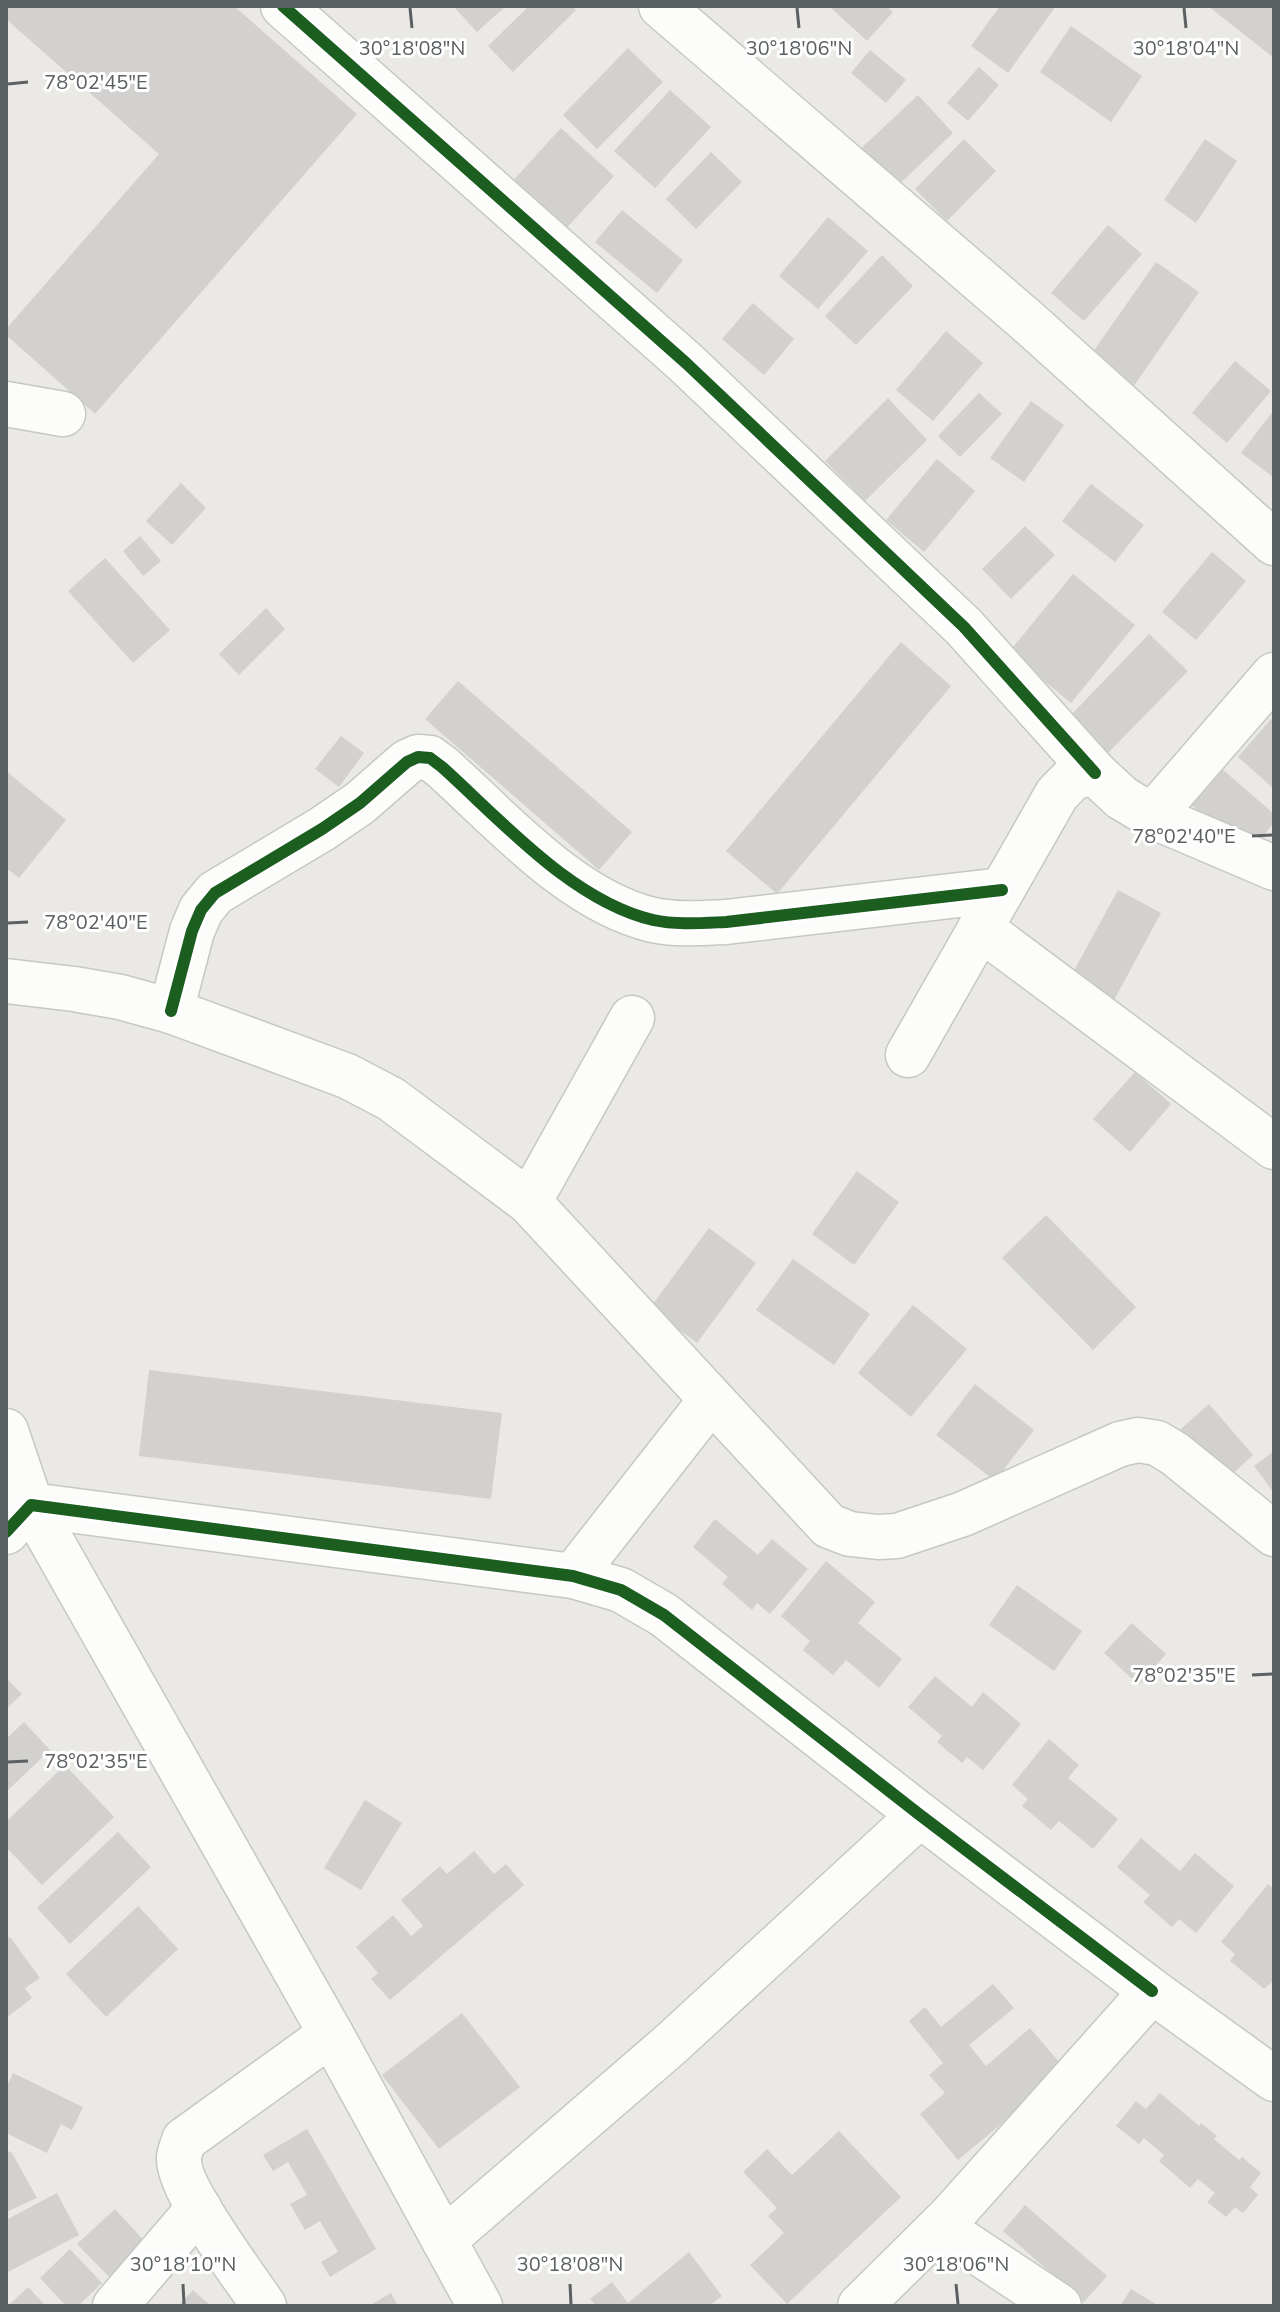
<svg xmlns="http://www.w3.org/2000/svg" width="1280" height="2312" font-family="'Nunito Sans',sans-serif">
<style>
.building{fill:#d2d1cf}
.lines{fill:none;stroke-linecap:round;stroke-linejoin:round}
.minor-casing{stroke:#c7c7c6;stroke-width:47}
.minor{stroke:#fcfcfb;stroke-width:44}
.cycleway-casing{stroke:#fff;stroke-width:17}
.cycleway{stroke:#1b5e20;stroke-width:12}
.ticks{fill:none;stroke:#5b6063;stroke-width:3}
.ticks-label{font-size:20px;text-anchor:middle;fill:#5b6063;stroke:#fff;stroke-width:6;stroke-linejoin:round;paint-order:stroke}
</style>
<rect width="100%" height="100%" fill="#ebe9e5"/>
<g class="building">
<path d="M6,6H234L357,114L95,414L6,335V329L159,154L6,19Z"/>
<path d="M453,6H506L477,32Z"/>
<path d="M529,6H572L576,10L513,72L488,46Z"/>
<path d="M829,6H886L893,12L867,41Z"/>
<path d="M1000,6H1056L1008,73L971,46Z"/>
<path d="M1208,6H1274V58Z"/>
<path d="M1071,26L1142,76L1111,122L1040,72Z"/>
<path d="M628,48L663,82L597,149L563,115Z"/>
<path d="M870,50L906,80L886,103L851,73Z"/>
<path d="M979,67L999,85L968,121L947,103Z"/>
<path d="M670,90L711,127L655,188L614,151Z"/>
<path d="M918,95L953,133L887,196L851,158Z"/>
<path d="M561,128L614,176L563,232L511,183Z"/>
<path d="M964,139L996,171L947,221L915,189Z"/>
<path d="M1205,139L1237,161L1196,223L1164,200Z"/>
<path d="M711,152L742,182L696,229L666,199Z"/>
<path d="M622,210L683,260L657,293L595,242Z"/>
<path d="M828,217L868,251L818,309L779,276Z"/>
<path d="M1108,225L1142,254L1084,321L1051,293Z"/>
<path d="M882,255L913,286L856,345L825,316Z"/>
<path d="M1156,262L1199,292L1131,390L1088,359Z"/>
<path d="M753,303L794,339L764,375L722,339Z"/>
<path d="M946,331L983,363L933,421L896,390Z"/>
<path d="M1235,361L1271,391L1227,443L1192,413Z"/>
<path d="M979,393L1002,414L960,457L938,436Z"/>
<path d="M888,398L927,440L865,501L825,461Z"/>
<path d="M1031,401L1064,425L1024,482L990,458Z"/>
<path d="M1274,410V475L1273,477L1241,453Z"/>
<path d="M937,459L975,491L924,552L886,520Z"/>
<path d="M181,483L206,508L172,545L146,521Z"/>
<path d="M1091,484L1144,525L1115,562L1062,521Z"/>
<path d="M1025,526L1055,555L1011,599L982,569Z"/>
<path d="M140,536L161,561L143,576L123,551Z"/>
<path d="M1212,552L1246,581L1196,640L1162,612Z"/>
<path d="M105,558L170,630L133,663L68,591Z"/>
<path d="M1073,574L1135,625L1071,703L1009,652Z"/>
<path d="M266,608L285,629L239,675L219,654Z"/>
<path d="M1149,634L1188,671L1108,753L1070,716Z"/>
<path d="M901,642L951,686L777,894L726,851Z"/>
<path d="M458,681L632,832L599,870L425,719Z"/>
<path d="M1271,719L1274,722V789L1238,757Z"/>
<path d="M341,736L364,753L339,787L315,769Z"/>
<path d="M1221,768L1274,814V823L1248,853L1190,804Z"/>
<path d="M6,771L66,820L19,878L6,868Z"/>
<path d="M1118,890L1161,913L1113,1002L1070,978Z"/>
<path d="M1135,1072L1171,1104L1130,1152L1093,1119Z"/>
<path d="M857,1171L899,1202L854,1265L812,1234Z"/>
<path d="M1046,1215L1136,1307L1093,1350L1002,1258Z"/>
<path d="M709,1228L756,1263L697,1343L650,1308Z"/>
<path d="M793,1259L870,1314L834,1365L756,1310Z"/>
<path d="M913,1305L967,1349L911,1417L858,1373Z"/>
<path d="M149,1370L502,1413L491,1499L139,1456Z"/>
<path d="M975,1384L1034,1430L995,1481L936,1435Z"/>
<path d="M1209,1404L1253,1455L1218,1487L1173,1436Z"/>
<path d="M1274,1451V1493L1254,1466Z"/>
<path d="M715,1519L758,1555L772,1539L808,1569L770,1614L757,1603L752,1610L722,1584L728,1577L693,1547Z"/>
<path d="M826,1561L875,1602L858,1623L902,1659L879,1688L846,1660L833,1675L803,1650L810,1641L781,1616Z"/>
<path d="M1017,1585L1082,1631L1054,1671L989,1625Z"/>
<path d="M1132,1623L1166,1654L1139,1685L1104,1653Z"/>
<path d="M935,1676L972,1707L983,1692L1021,1724L983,1770L967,1757L962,1763L937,1742L942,1736L908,1707Z"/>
<path d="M6,1678L22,1694L6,1709Z"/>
<path d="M24,1722L50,1750L6,1792V1739Z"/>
<path d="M1049,1739L1079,1765L1068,1778L1118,1819L1093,1849L1059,1821L1051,1830L1022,1806L1028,1799L1012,1785Z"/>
<path d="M65,1765L114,1817L42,1885L6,1847V1822Z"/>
<path d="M365,1800L402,1823L361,1890L324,1868Z"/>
<path d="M118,1832L151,1867L70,1944L37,1908Z"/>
<path d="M1141,1838L1180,1871L1195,1853L1234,1886L1196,1933L1179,1919L1172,1927L1143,1902L1150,1895L1117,1867Z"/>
<path d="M474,1851L494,1874L506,1864L524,1885L390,2000L371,1979L378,1973L356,1947L393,1915L411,1936L423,1926L401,1900L440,1866L447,1874Z"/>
<path d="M1268,1884L1274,1889V1980L1264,1989L1230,1961L1235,1954L1221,1942Z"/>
<path d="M138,1906L178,1949L106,2017L66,1974Z"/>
<path d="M10,1937L40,1978L25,1988L32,1998L6,2018V1940Z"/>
<path d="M993,1984L1014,2008L969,2045L986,2066L1030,2028L1066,2070L958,2160L920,2114L945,2093L929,2075L943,2063L909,2021L925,2007L941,2027Z"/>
<path d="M462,2013L520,2087L439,2149L382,2075Z"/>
<path d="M13,2073L83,2107L72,2130L61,2124L47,2153L6,2133V2088Z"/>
<path d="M1160,2093L1199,2126L1201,2123L1217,2136L1214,2139L1239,2160L1242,2157L1261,2173L1250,2187L1258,2195L1243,2213L1235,2207L1226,2217L1207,2202L1215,2193L1198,2179L1190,2188L1159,2161L1164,2155L1144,2138L1139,2144L1116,2126L1136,2101L1146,2109Z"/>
<path d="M307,2129L376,2249L330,2277L321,2262L338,2252L320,2221L305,2230L290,2204L307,2195L288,2162L273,2171L263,2155Z"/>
<path d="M839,2131L901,2197L787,2304L750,2265L784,2233L768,2216L777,2208L743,2172L767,2149L792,2175Z"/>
<path d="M6,2150L12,2153L37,2198L6,2212Z"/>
<path d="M57,2193L79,2235L6,2273V2220Z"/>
<path d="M1025,2205L1107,2276L1084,2302L1003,2231Z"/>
<path d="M115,2209L148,2245L112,2280L77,2244Z"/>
<path d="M70,2249L102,2283L78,2306H66L40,2278Z"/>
<path d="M689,2252L722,2296L709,2306H596L590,2299L612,2282L628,2303Z"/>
<path d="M28,2287L46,2306H8Z"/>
<path d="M1131,2289L1159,2306H1120Z"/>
<path d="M193,2290L211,2306H178Z"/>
<path d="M391,2293L398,2306H369Z"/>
</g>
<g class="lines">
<defs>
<g id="minor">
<path d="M283,6L686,363L964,627L1095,773"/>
<path d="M661,6L1026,320L1274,543"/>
<path d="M6,404L63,414"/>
<path d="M1152,816L1274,868"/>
<path d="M980,928L1274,1147"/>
<path d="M6,981L74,989L120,997L171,1011L347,1076L391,1099L529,1202L632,1018"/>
<path d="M171,1011L192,931L201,910L215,893L322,829L360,803L407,762L418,757L430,758L442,767C501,820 572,901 653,920C676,925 702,923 726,922L1002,890"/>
<path d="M908,1055L1057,794L1074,777L1095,773L1122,798L1152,816L1274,675"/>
<path d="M529,1202L829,1526L850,1534L878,1537L897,1536L963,1514L1120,1444L1138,1440L1157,1443L1175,1454L1274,1534"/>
<path d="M6,1431L31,1505L331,2034L480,2306"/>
<path d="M6,1532L31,1505L573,1576L621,1590L664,1615L920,1815L1152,1991"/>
<path d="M573,1576L711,1400"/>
<path d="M940,2227L1059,2306"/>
<path d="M444,2240L671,2044L920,1815"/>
<path d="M115,2306L199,2208"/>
<path d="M264,2306C245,2277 177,2189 179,2158C179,2152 183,2145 184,2140L331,2034"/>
<path d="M860,2306L951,2216L1152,1991L1274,2079"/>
</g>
</defs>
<use href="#minor" class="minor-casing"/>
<use href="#minor" class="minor"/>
<defs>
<g id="cycleway">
<path d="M283,6L686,363L964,627L1095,773"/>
<path d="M171,1011L192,931L201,910L215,893L322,829L360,803L407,762L418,757L430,758L442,767C501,820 572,901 653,920C676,925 702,923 726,922L1002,890"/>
<path d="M6,1532L31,1505L573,1576L621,1590L664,1615L920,1815L1152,1991"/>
</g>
</defs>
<use href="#cycleway" class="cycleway-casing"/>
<use href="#cycleway" class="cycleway"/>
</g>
<path class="ticks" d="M410,8L412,28M797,8L799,28M1184,8L1186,28M8,84L28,82M1252,836L1272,835M8,923L28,922M1252,1675L1272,1674M8,1762L28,1761M183,2284L184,2304M570,2284L571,2304M956,2284L958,2304"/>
<g class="ticks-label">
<text x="412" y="55">30°18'08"N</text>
<text x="799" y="55">30°18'06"N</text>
<text x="1186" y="55">30°18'04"N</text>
<text x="96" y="89">78°02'45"E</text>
<text x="1184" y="843">78°02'40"E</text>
<text x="96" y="929">78°02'40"E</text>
<text x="1184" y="1682">78°02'35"E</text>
<text x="96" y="1768">78°02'35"E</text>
<text x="183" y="2271">30°18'10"N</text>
<text x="570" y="2271">30°18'08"N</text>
<text x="956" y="2271">30°18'06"N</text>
</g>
<rect width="1280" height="2312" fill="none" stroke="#5b6063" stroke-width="16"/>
</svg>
